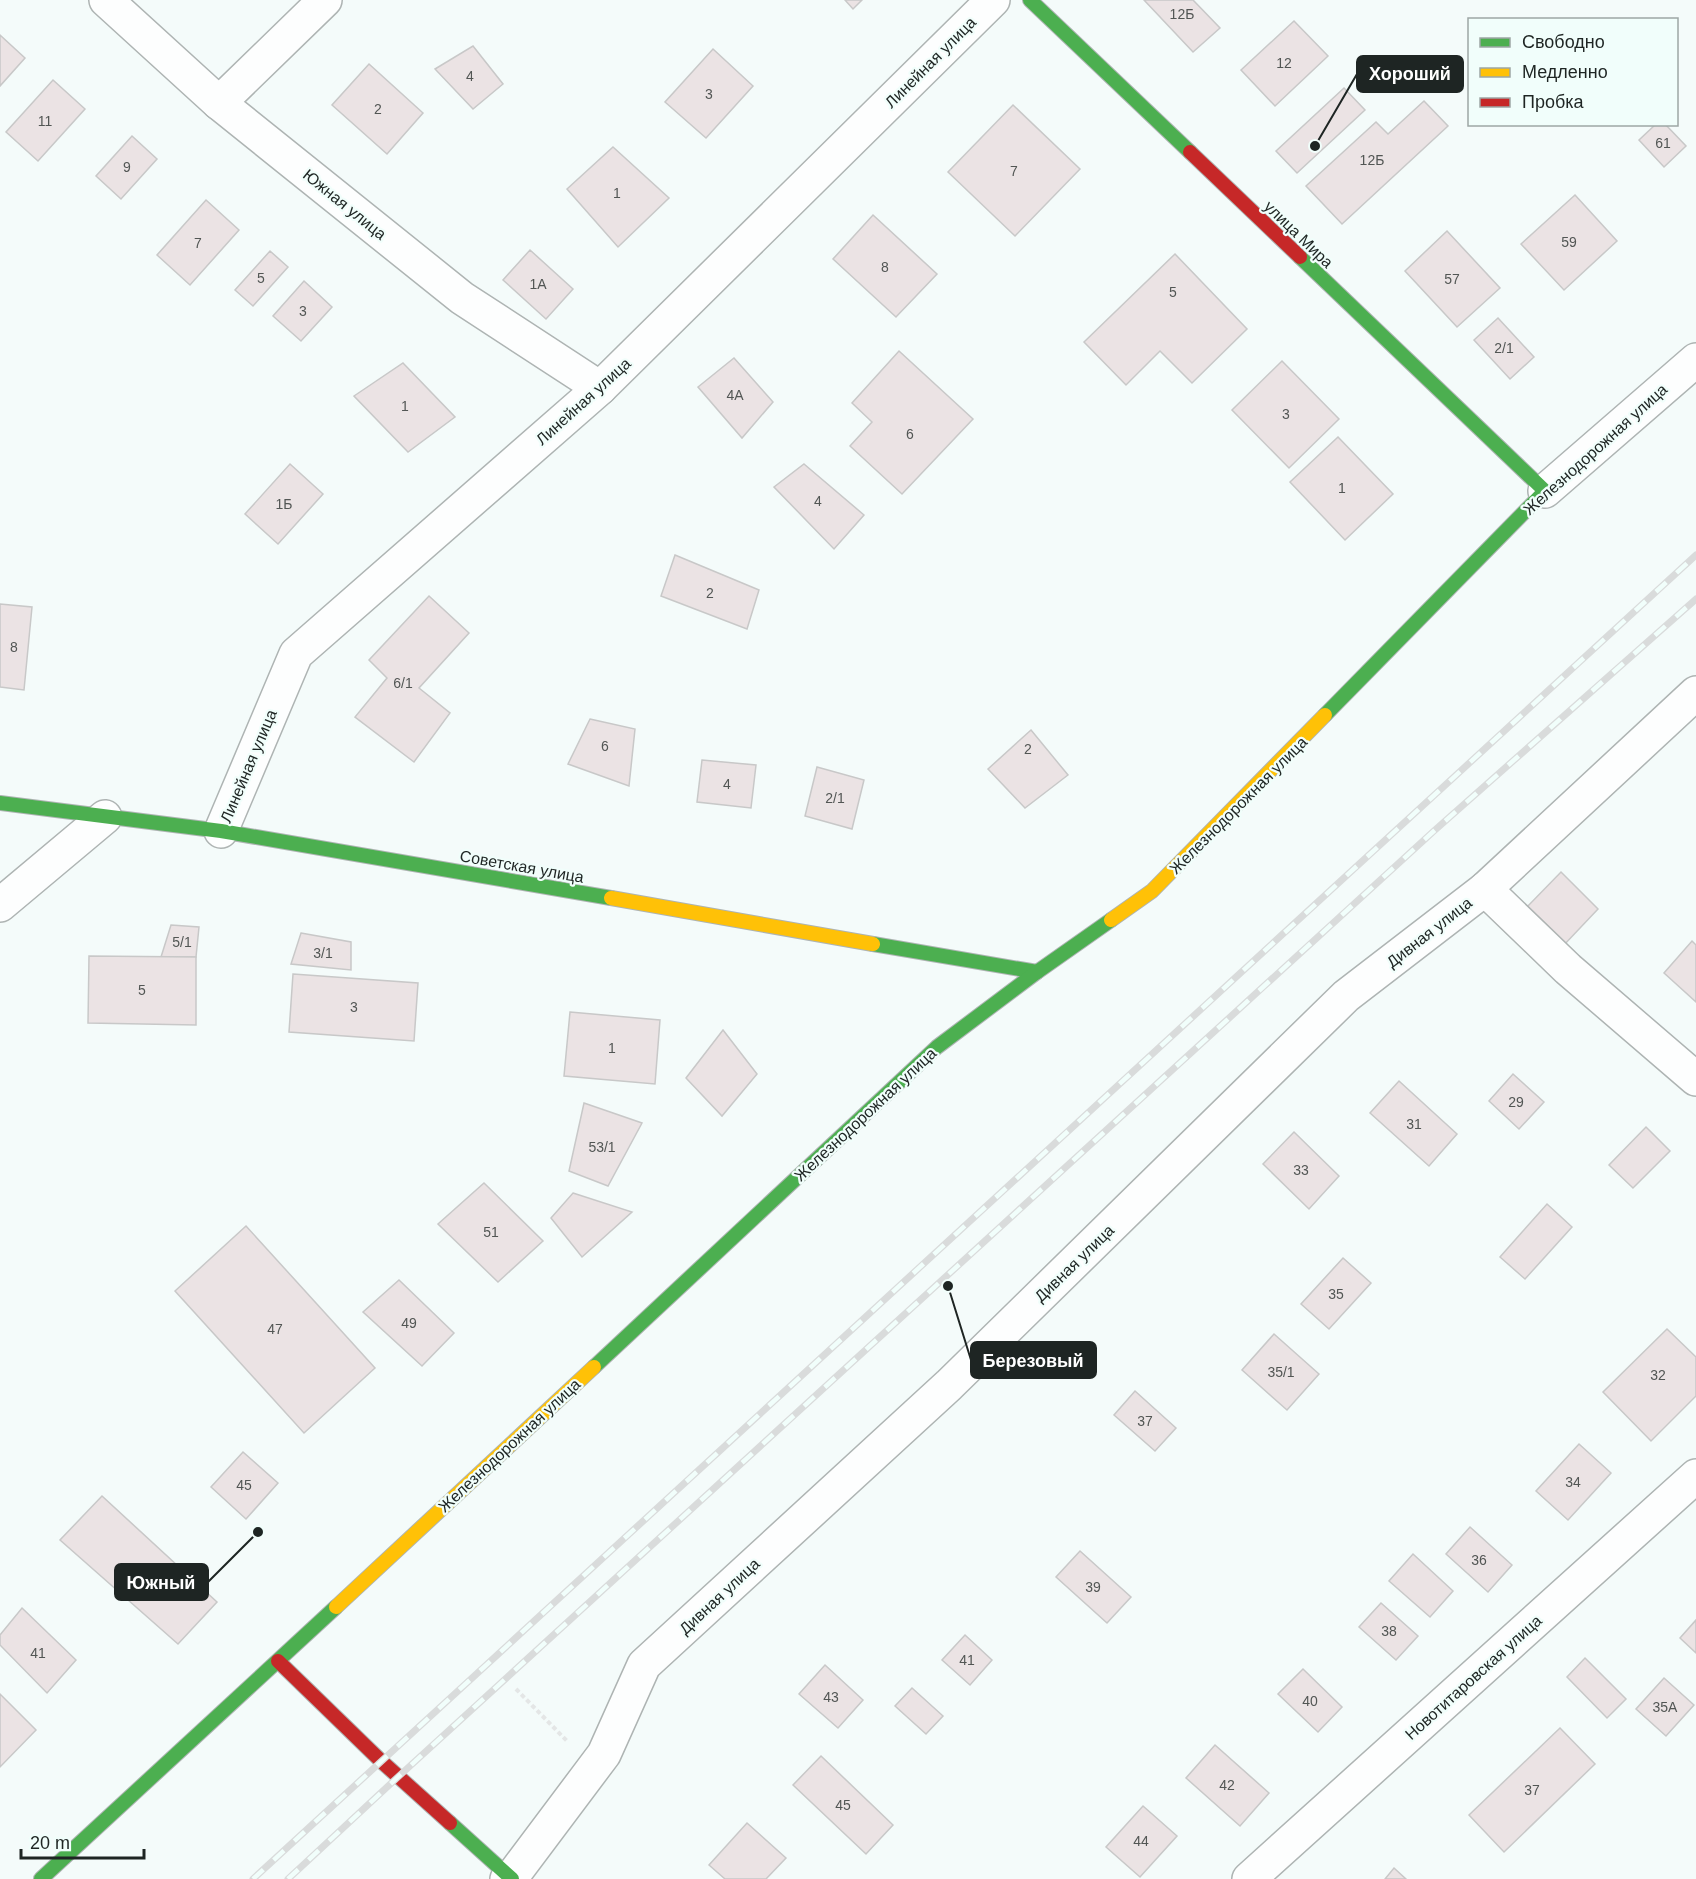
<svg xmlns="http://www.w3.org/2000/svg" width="1696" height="1879" font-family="Arial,sans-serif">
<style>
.building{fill:#ebe3e4;stroke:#c8c8c8;stroke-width:1.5}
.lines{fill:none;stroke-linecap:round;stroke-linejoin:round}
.street-casing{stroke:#aeb4b3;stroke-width:36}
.fast-casing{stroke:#aeb4b3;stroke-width:16}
.slow-casing{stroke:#aeb4b3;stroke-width:16}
.jam-casing{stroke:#aeb4b3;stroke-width:16}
.path{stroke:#e4e6e6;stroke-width:4;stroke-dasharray:4.5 3;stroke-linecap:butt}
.street{stroke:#fdfefe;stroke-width:33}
.fast{stroke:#4caf50;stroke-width:14}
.slow{stroke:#ffc107;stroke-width:14}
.jam{stroke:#c62828;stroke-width:14}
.rail-casing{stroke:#d9dbdb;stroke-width:7}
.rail{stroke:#f1fefb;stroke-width:4.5;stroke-dasharray:14;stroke-linecap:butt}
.labels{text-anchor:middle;stroke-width:4.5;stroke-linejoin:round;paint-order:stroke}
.number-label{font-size:14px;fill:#525654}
.street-label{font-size:16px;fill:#1e2523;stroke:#f1fefb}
.leader{fill:none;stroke:#1e2523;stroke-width:2}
.callout-dot{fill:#1e2523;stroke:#f1fefb;stroke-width:2}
.callout{fill:#1e2523;stroke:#1e2523;stroke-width:2}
.callout-label{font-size:18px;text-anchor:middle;font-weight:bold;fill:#fff}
</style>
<rect width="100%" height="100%" fill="#f4fbfa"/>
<g class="building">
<path d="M845,0H862L853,9Z"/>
<path d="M1144,0H1193L1220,28L1193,52Z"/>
<path d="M1294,21L1328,56L1275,106L1241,70Z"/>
<path d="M0,35L25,58L0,86Z"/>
<path d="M473,46L503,84L473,109L435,69Z"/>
<path d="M713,49L753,86L706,138L665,102Z"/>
<path d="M369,64L423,113L387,154L332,105Z"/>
<path d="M53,80L85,109L38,161L6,132Z"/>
<path d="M1344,88L1365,110L1297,173L1276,151Z"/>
<path d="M1424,101L1448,126L1342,224L1306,186L1376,122L1388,134Z"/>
<path d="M1013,105L1080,169L1015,236L948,172Z"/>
<path d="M1656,124H1665L1686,146L1664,167L1639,140Z"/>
<path d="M132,136L157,159L121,199L96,176Z"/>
<path d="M613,147L669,198L618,247L567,189Z"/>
<path d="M1575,195L1617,241L1564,290L1521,244Z"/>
<path d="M206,200L239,230L190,285L157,255Z"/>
<path d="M873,215L937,274L896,317L833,259Z"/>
<path d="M1447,231L1500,288L1457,327L1405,271Z"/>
<path d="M530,250L573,289L546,319L503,280Z"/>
<path d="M270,251L288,267L253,306L235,290Z"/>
<path d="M1175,254L1247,329L1192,383L1160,351L1126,385L1084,342Z"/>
<path d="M304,281L332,307L301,341L273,316Z"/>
<path d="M1498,318L1534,357L1510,379L1474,340Z"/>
<path d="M899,351L973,419L902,494L850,446L872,422L852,403Z"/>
<path d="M734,358L773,402L742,438L698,387Z"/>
<path d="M1282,361L1339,419L1289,468L1232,410Z"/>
<path d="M403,363L455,417L408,452L354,396Z"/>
<path d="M1338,437L1393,494L1345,540L1290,482Z"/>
<path d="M290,464L323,494L278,544L245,514Z"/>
<path d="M804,464L864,515L834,549L774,487Z"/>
<path d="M675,555L759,590L747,629L661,596Z"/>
<path d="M429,596L469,633L419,688L450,713L414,762L355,717L387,678L369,660Z"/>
<path d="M0,604L32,607L24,690L0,687Z"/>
<path d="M590,719L635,729L629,786L568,764Z"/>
<path d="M1031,730L1068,775L1025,808L988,769Z"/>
<path d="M702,760L756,765L751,808L697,802Z"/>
<path d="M817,767L864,780L852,829L805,816Z"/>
<path d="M1561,872L1598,909L1563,946L1525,909Z"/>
<path d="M171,925L199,927L196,957H161Z"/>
<path d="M301,933L351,942V970L291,964Z"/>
<path d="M1692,941L1696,945V1002L1664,973Z"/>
<path d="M89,956L196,957V1025L88,1023Z"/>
<path d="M293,974L418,983L414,1041L289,1032Z"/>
<path d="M570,1012L660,1020L655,1084L564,1076Z"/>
<path d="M723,1030L757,1074L722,1116L686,1078Z"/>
<path d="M1513,1074L1544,1102L1519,1129L1489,1101Z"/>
<path d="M1399,1081L1457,1134L1429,1166L1370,1113Z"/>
<path d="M584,1103L642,1123L608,1186L569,1171Z"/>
<path d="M1646,1127L1670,1151L1633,1188L1609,1165Z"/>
<path d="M1294,1132L1339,1176L1309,1209L1263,1164Z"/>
<path d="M484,1183L543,1241L498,1282L438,1224Z"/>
<path d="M573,1193L632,1212L582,1257L551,1218Z"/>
<path d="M1547,1204L1572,1227L1525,1279L1500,1257Z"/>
<path d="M246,1226L375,1368L304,1433L175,1291Z"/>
<path d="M1343,1258L1371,1283L1329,1329L1301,1304Z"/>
<path d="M399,1280L454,1333L422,1366L363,1312Z"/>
<path d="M1667,1329L1696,1357V1396L1651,1441L1603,1392Z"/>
<path d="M1274,1334L1319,1374L1287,1410L1242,1370Z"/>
<path d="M1135,1391L1176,1428L1155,1451L1114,1415Z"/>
<path d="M1579,1444L1611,1473L1568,1520L1536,1491Z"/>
<path d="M243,1452L278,1483L246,1519L211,1487Z"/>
<path d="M102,1496L217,1602L178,1644L60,1540Z"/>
<path d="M1470,1527L1512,1565L1488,1592L1446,1554Z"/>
<path d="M1080,1551L1131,1597L1107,1623L1056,1577Z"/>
<path d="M1413,1554L1453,1591L1430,1617L1389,1581Z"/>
<path d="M1381,1603L1418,1636L1396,1660L1359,1627Z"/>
<path d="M22,1608L76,1660L47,1693L0,1645V1635Z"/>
<path d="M1696,1620V1653L1680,1638Z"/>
<path d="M965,1635L992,1660L970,1685L942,1660Z"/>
<path d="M1585,1658L1626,1699L1607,1718L1567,1677Z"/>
<path d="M825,1665L863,1700L838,1728L799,1694Z"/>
<path d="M1303,1669L1342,1707L1318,1732L1278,1694Z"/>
<path d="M1664,1678L1694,1705L1666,1736L1636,1709Z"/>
<path d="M912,1688L943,1716L926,1734L895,1706Z"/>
<path d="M0,1694L36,1730L0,1767Z"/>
<path d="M1560,1728L1595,1764L1504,1852L1469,1815Z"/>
<path d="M1215,1745L1269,1793L1240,1826L1186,1778Z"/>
<path d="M821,1756L893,1825L866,1854L793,1785Z"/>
<path d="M1143,1806L1177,1836L1140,1877L1106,1847Z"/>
<path d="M747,1823L786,1858L766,1879H725L709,1865Z"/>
<path d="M1394,1868L1406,1879H1385Z"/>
</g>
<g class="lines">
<defs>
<g id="street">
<path d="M106,0L219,103L462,298L600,388"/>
<path d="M219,103L325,0"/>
<path d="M1545,491L1696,360"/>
<path d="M221,831L296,654L600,388L993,0"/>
<path d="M1485,889L1568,969L1696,1079"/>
<path d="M0,905L105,817"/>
<path d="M507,1879L511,1878L604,1754L644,1665L949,1385L1346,996L1485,889L1696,693"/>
<path d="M1249,1879L1696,1476"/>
</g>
<g id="fast">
<path d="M1030,0L1190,152"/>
<path d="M1300,257L1545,491L1325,715"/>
<path d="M0,803L221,831L611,898"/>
<path d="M873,944L1037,972"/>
<path d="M594,1367L937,1047L1037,972L1111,920"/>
<path d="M450,1823L512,1879"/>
<path d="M41,1879L336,1607"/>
</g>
<g id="slow">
<path d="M611,898L873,944"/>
<path d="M1111,920L1152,891L1325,715"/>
<path d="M336,1607L594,1367"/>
</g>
<g id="jam">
<path d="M1190,152L1300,257"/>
<path d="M278,1661L381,1761L450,1823"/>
</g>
</defs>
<use href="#street" class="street-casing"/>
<use href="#fast" class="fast-casing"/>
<use href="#slow" class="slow-casing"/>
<use href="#jam" class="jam-casing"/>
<path class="path" d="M516,1689L568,1742"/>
<use href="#street" class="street"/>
<use href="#fast" class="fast"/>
<use href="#slow" class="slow"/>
<use href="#jam" class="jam"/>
<defs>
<g id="rail">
<path d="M253,1879L1696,555"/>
<path d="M288,1879L399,1776L1435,830L1696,599"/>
</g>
</defs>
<use href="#rail" class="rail-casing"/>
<use href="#rail" class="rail"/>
</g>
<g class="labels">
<g class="number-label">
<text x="1182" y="19">12Б</text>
<text x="1284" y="68">12</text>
<text x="470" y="81">4</text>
<text x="709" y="99">3</text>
<text x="378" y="114">2</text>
<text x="45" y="126">11</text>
<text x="1663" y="148">61</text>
<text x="1372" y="165">12Б</text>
<text x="127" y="172">9</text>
<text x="1014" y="176">7</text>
<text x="617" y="198">1</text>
<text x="1569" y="247">59</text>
<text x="198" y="248">7</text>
<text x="885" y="272">8</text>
<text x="261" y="283">5</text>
<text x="1452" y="284">57</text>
<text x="538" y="289">1А</text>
<text x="1173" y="297">5</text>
<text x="303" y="316">3</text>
<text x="1504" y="353">2/1</text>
<text x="735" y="400">4А</text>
<text x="405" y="411">1</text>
<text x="1286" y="419">3</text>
<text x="910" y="439">6</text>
<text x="1342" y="493">1</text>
<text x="818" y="506">4</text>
<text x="284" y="509">1Б</text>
<text x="710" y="598">2</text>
<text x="14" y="652">8</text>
<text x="403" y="688">6/1</text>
<text x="605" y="751">6</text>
<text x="1028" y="754">2</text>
<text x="727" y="789">4</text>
<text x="835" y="803">2/1</text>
<text x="182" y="947">5/1</text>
<text x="323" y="958">3/1</text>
<text x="142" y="995">5</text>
<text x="354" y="1012">3</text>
<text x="612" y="1053">1</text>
<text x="1516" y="1107">29</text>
<text x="1414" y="1129">31</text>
<text x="602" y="1152">53/1</text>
<text x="1301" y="1175">33</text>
<text x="491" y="1237">51</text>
<text x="1336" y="1299">35</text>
<text x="409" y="1328">49</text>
<text x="275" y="1334">47</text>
<text x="1281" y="1377">35/1</text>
<text x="1658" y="1380">32</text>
<text x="1145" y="1426">37</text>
<text x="1573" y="1487">34</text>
<text x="244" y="1490">45</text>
<text x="1479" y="1565">36</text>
<text x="1093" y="1592">39</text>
<text x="1389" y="1636">38</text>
<text x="38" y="1658">41</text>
<text x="967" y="1665">41</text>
<text x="831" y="1702">43</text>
<text x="1310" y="1706">40</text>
<text x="1665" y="1712">35А</text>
<text x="1227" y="1790">42</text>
<text x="1532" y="1795">37</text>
<text x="843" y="1810">45</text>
<text x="1141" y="1846">44</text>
</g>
<g class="street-label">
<text transform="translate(930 62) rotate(-45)" y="6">Линейная улица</text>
<text transform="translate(345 204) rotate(39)" y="6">Южная улица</text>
<text transform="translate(1299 234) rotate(44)" y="6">улица Мира</text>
<text transform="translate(583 401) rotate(-42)" y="6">Линейная улица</text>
<text transform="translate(1595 449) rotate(-42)" y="6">Железнодорожная улица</text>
<text transform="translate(248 766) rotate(-67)" y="6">Линейная улица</text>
<text transform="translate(1238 805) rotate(-45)" y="6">Железнодорожная улица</text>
<text transform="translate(522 866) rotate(10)" y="6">Советская улица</text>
<text transform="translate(1429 932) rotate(-38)" y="6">Дивная улица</text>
<text transform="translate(865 1114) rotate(-43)" y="6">Железнодорожная улица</text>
<text transform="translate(1074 1263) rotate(-44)" y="6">Дивная улица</text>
<text transform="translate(509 1445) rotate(-43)" y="6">Железнодорожная улица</text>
<text transform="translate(719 1596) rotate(-43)" y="6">Дивная улица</text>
<text transform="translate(1473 1677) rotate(-42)" y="6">Новотитаровская улица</text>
</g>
</g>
<path class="leader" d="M1315 146L1357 74M948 1286L971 1360M258 1532L208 1582"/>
<g class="callout-dot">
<circle cx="1315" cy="146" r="6"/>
<circle cx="948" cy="1286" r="6"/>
<circle cx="258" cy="1532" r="6"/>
</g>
<g class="callout">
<rect x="1357" y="56" width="106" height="36" rx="6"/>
<rect x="971" y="1342" width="125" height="36" rx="6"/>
<rect x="115" y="1564" width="93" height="36" rx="6"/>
</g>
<g class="callout-label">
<text x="1410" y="80">Хороший</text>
<text x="1033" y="1367">Березовый</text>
<text x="161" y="1589">Южный</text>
</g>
<rect x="1468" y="18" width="210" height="108" fill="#f1fefb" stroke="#9da7a5" stroke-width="1.5"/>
<rect x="1480" y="38" width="30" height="9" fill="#4caf50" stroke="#9da7a5" stroke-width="1.5"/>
<text x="1522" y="48" font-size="18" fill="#1e2523">Свободно</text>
<rect x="1480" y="68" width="30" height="9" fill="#ffc107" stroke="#9da7a5" stroke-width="1.5"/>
<text x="1522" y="78" font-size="18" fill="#1e2523">Медленно</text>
<rect x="1480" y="98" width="30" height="9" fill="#c62828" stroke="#9da7a5" stroke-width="1.5"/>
<text x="1522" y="108" font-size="18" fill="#1e2523">Пробка</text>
<path d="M21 1849v9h123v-9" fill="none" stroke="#1e2523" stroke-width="3"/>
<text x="30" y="1849" font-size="18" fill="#1e2523" stroke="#f1fefb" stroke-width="4.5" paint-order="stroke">20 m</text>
</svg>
